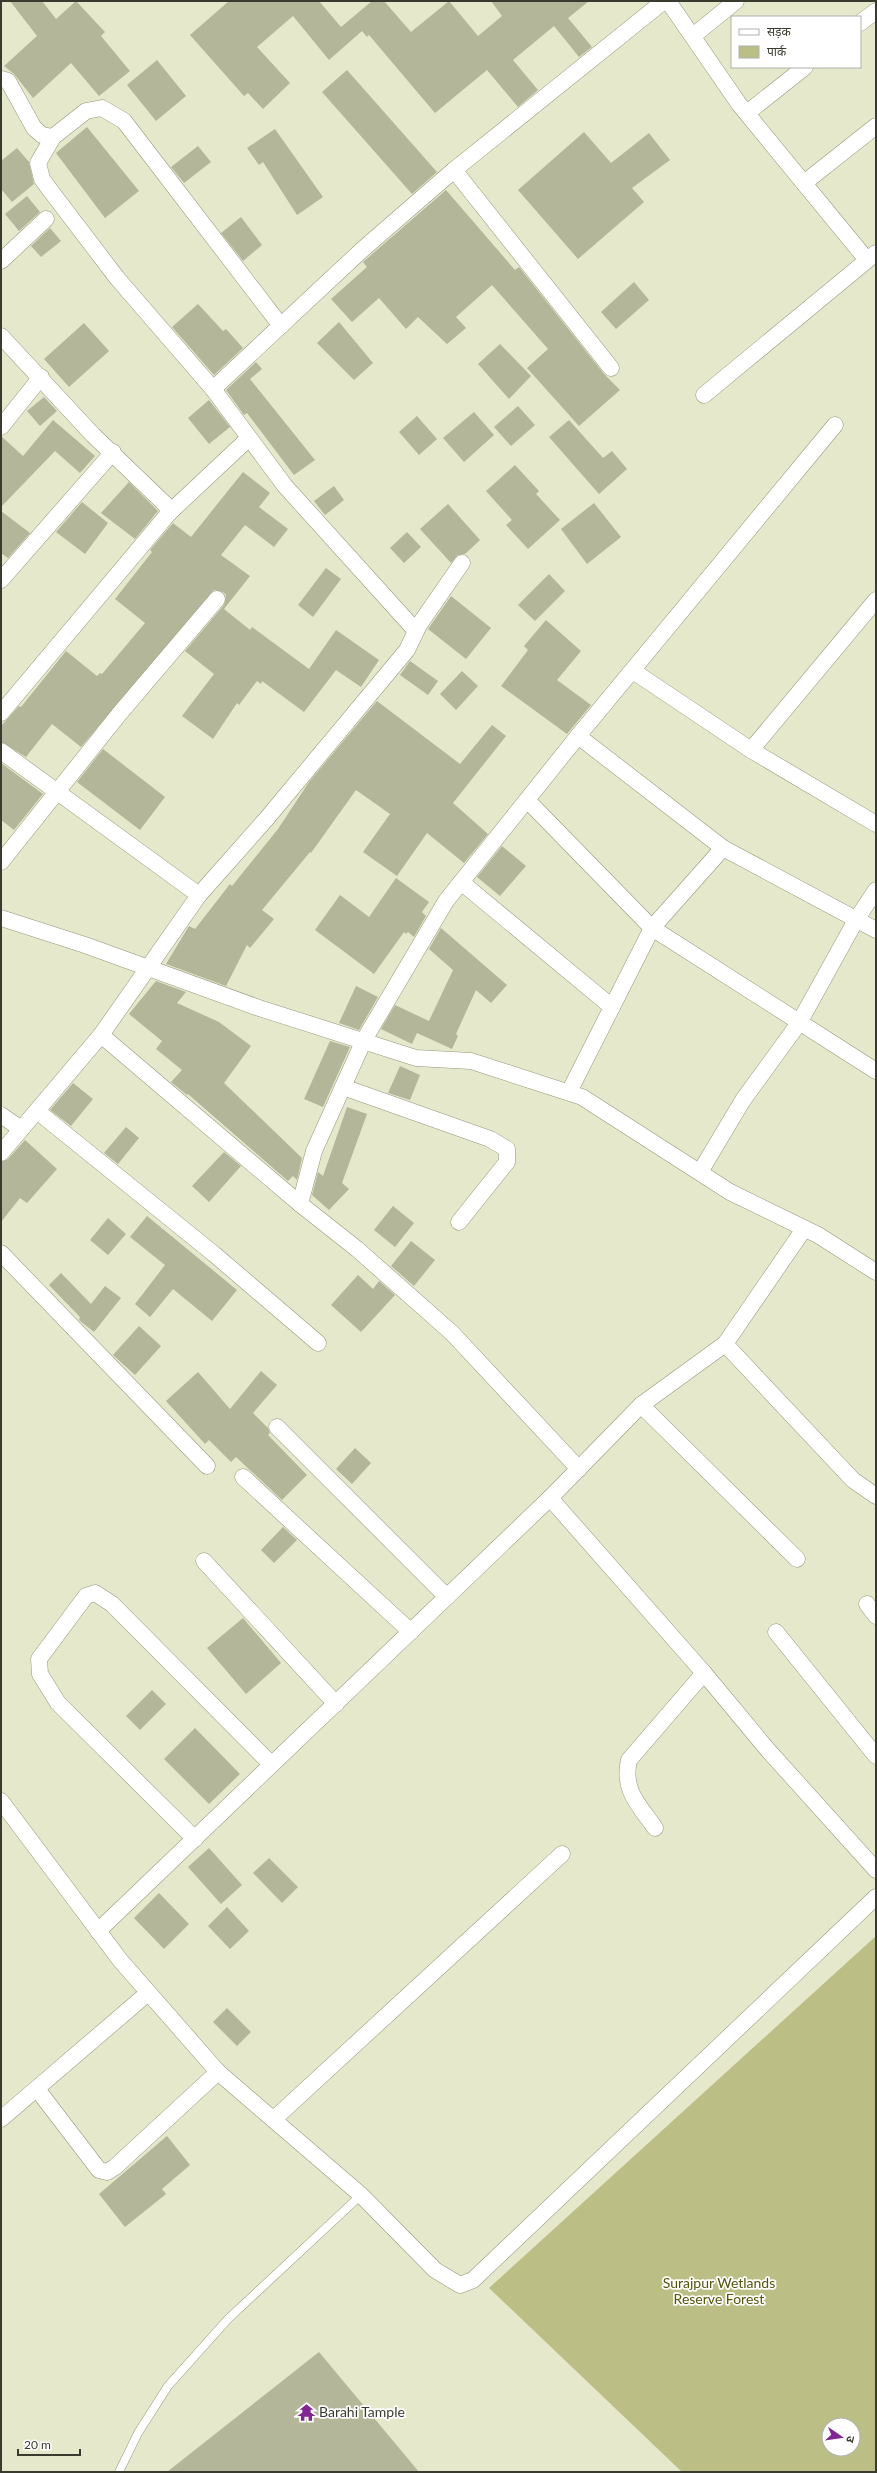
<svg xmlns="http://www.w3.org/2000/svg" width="877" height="2473" font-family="Lato,'Noto Sans Devanagari',sans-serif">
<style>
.green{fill:#bbbf85;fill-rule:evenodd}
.building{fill:#b3b699}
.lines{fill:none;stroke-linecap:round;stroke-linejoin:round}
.lane-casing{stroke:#95977b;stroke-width:9}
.street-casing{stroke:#95977b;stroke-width:17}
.lane{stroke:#fff;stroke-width:8}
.street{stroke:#fff;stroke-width:16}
.labels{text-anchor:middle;stroke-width:3.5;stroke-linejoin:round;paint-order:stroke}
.park-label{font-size:14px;fill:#53550b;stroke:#fff}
.poi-label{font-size:14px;fill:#3a3b2f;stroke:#fff;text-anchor:start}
</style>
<rect width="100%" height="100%" fill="#e5e8ca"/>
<path class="green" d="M876,1936V2472H682L489,2288ZM829,2425H853V2449H829Z"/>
<g class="building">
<path d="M10,1H42L56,19L76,1L105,32L101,36L130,71L99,96L71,63L33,98L14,74L4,66L37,36Z"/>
<path d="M229,1H319L341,27L372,1H384L411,32L449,1L478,36L502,16L491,1H589L568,18L592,47L579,57L554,26L513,60L538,90L518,107L487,70L435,113L369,35L367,37L362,31L329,60L293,16L257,47L290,83L263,109L248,93L244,96L190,35Z"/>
<path d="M157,60L186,96L156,121L127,85Z"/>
<path d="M347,70L437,172L412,194L322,92Z"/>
<path d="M87,127L139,191L105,218L56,153Z"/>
<path d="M275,129L323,197L297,215L263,162L259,165L247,148Z"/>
<path d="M584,132L611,163L649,133L670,160L632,188L644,202L578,259L518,190Z"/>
<path d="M198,146L211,162L184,183L171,167Z"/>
<path d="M17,148L29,162L34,184L12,202L1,189V161Z"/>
<path d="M446,190L515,270L519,267L604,374L620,390L579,426L527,368L548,349L492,285L456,317L466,328L447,344L418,317L406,329L379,298L352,322L331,299L367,267L363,262Z"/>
<path d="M27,196L40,212L19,231L5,214Z"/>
<path d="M241,217L262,245L243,261L221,233Z"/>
<path d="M50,228L61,241L41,257L31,246Z"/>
<path d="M634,282L649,300L616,329L601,312Z"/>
<path d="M198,304L223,331L226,329L243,348L214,375L172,327Z"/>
<path d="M339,322L373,363L354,380L317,343Z"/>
<path d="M84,323L109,351L69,387L44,359Z"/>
<path d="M500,344L531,376L509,399L478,364Z"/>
<path d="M256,362L262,369L250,379L315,460L294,475L247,413L244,415L226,390Z"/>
<path d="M44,397L57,411L40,426L27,411Z"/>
<path d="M209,400L230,427L209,444L188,418Z"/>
<path d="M518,406L535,425L511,446L494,427Z"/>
<path d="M474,412L494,435L464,462L443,438Z"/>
<path d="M417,416L437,439L419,455L399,432Z"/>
<path d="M53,420L95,456L80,473L55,451L1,507V436L23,456Z"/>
<path d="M569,420L603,458L612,451L627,469L599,494L549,437Z"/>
<path d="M515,465L539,491L536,494L560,520L528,549L506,525L512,520L486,491Z"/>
<path d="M243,472L270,493L259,507L288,529L274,547L245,525L221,555L250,576L224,609L250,630L252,627L309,669L336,630L379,660L361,687L336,670L304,712L262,681L261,684L257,681L239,705L237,703L213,739L182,716L214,674L185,651L224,605L226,595L223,592L214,590L81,747L52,724L26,757L1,742V726L19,706L21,707L66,651L97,676L100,673L102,674L145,623L115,599L152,552L150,550L173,523L191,537Z"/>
<path d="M129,482L158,511L135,539L101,513Z"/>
<path d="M334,486L344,500L325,515L314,501Z"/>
<path d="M82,502L108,523L85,554L56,532Z"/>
<path d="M594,503L621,537L587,564L561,529Z"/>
<path d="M448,504L480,540L465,554L458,555L451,563L420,529Z"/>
<path d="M1,511L30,533L8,558L1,553Z"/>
<path d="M407,532L421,547L404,563L390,548Z"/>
<path d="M326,568L341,579L313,617L298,605Z"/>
<path d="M549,574L565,591L535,621L518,605Z"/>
<path d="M451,596L491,628L466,659L428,629Z"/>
<path d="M546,620L581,651L557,680L591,705L567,734L501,686L528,650L524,646Z"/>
<path d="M410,661L438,681L428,695L400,675Z"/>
<path d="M462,671L478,686L456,710L440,694Z"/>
<path d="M377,701L460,764L492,725L506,736L453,803L488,834L464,863L427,833L397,876L363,852L390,814L356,790L311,853L310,852L262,910L274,919L250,948L247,945L226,986L166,964L189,926L195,929L230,884L232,886L278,829L309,782Z"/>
<path d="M103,749L165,797L140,830L77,782Z"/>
<path d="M1,763L43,794L14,830L1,820Z"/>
<path d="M502,846L526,866L500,896L477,877Z"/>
<path d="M396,878L429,902L422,912L426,916L414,937L408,932L406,934L404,932L374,974L315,930L340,895L369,917Z"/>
<path d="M441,928L507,985L491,1003L476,990L456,1034L458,1036L452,1049L417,1033L412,1044L381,1029L395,1005L429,1021L453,970L429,949Z"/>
<path d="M156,981L186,992L177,1003L219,1022L251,1046L224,1083L302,1158L297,1180L293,1176L288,1181L188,1094L187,1095L171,1082L182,1070L156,1049L162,1041L129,1014Z"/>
<path d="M356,986L378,997L359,1030L339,1023Z"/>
<path d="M330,1041L350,1047L323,1107L304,1099Z"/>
<path d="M400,1066L420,1075L410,1100L388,1093Z"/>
<path d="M73,1083L93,1099L71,1126L50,1110Z"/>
<path d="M347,1107L367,1114L342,1183L349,1189L329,1210L312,1195L318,1172L323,1176Z"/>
<path d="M126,1127L139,1138L118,1164L104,1153Z"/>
<path d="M25,1140L57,1169L27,1203L20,1198L1,1222V1162L8,1159Z"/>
<path d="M224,1152L241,1166L209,1202L192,1186Z"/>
<path d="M393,1206L414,1223L395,1247L374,1230Z"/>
<path d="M147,1216L237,1290L212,1321L173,1289L150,1317L135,1304L165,1265L130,1237Z"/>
<path d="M108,1218L126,1234L108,1255L90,1240Z"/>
<path d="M411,1241L435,1260L414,1286L391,1266Z"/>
<path d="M61,1273L91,1304L105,1286L121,1298L94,1332L79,1320L80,1317L49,1285Z"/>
<path d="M358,1275L373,1289L379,1281L395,1295L361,1332L331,1305Z"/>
<path d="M139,1326L161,1346L135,1375L113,1355Z"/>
<path d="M261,1371L277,1385L253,1413L268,1428L270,1433L268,1435L307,1475L282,1500L236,1457L231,1462L209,1440L205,1444L166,1401L198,1372L230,1409Z"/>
<path d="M355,1448L371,1463L352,1484L336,1469Z"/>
<path d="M283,1527L297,1540L274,1563L261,1550Z"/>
<path d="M243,1618L281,1663L246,1694L207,1648Z"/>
<path d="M152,1690L166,1704L140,1730L126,1716Z"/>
<path d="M195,1728L240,1774L209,1804L164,1759Z"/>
<path d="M209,1848L242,1885L221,1904L188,1867Z"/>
<path d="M269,1858L298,1887L282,1903L253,1873Z"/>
<path d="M159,1893L189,1924L164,1949L134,1918Z"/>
<path d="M227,1907L249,1931L230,1949L208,1926Z"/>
<path d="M227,2008L251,2032L237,2046L213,2022Z"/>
<path d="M167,2136L190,2165L162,2189L166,2194L125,2227L99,2194Z"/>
<path d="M319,2352L419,2472H167Z"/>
</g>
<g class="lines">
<defs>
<path id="lane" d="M119,2472L138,2433L168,2386L228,2319L361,2195"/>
<g id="street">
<path d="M668,1L739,104L867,260"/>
<path d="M860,23L876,11"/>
<path d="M693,36L736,1"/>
<path d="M1,79L8,81L34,128L42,135L53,137L86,111L102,108L124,121L281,326"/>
<path d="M747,113L805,67"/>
<path d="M53,137L38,163L42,179L50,190L117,278L213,389L285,486L416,631"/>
<path d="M454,170L611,368"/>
<path d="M804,183L876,126"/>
<path d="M1,261L46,219"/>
<path d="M1,336L93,435L166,505L169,513L1,713"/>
<path d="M213,389L363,249L454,170L664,1"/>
<path d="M704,395L876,253"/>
<path d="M1,427L41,377"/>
<path d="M169,513L249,438"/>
<path d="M1,580L113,452"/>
<path d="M633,671L751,750L876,824"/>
<path d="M578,736L723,848"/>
<path d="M751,750L876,600"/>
<path d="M1,751L199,895"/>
<path d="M527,800L652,928L569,1092"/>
<path d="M1,862L120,713L217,599"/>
<path d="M461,882L612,1007"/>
<path d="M1,918L85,945L259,1008L416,1058L471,1061L582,1097L730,1192L818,1235L876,1272"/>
<path d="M876,930L723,848L652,928L876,1071"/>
<path d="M101,1035L300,1204"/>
<path d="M343,1087L490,1139L507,1149V1162L459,1222"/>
<path d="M37,1111L214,1254L318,1343"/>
<path d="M1,1115L21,1129"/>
<path d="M1,1153L101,1035L199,895L268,817L407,650L419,625L462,563"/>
<path d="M700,1172L743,1100L799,1023L856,920L876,890"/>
<path d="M1,1253L207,1466"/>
<path d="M725,1344L853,1480L876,1496"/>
<path d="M641,1405L797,1559"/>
<path d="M277,1427L447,1597"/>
<path d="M579,1469L452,1333L357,1249L300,1204L314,1151L364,1040L446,901L578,736L835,425"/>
<path d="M243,1477L411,1632"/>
<path d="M550,1498L704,1673L767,1749L876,1870"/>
<path d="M204,1561L336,1704"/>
<path d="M867,1604L876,1616"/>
<path d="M776,1632L876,1756"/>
<path d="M1,1801L120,1960L218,2072L361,2195L435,2270L460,2285L473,2280L876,1897"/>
<path d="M655,1828C639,1805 622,1790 629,1760L704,1673"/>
<path d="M195,1839L58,1703L40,1674L39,1659L86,1596L95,1593L112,1604L270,1763"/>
<path d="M98,1931L550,1498L641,1405L725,1344L804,1229"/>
<path d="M37,2089L99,2170L107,2172L115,2167L218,2072"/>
<path d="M1,2119L148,1993"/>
<path d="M274,2119L562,1854"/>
</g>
</defs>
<use href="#lane" class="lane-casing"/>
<use href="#street" class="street-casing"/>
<use href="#lane" class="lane"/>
<use href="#street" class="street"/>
</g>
<defs>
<symbol id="temple-bare" viewBox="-9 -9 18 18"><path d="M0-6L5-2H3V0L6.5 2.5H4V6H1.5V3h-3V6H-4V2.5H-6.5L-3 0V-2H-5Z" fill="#812692" stroke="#fff" stroke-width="2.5" paint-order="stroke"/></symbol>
</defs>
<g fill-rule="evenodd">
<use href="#temple-bare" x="294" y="2400" width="25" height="25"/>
</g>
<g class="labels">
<g class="park-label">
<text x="719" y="2288">Surajpur Wetlands<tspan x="719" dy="16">Reserve Forest</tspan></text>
</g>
<g class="poi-label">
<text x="319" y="2417">Barahi Tample</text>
</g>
</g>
<rect width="877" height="2473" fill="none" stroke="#3a3b2f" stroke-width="4"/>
<rect x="731" y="16" width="130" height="52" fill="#ffffff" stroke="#b0b1ac"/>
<rect x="739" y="29" width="20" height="6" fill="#ffffff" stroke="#b0b1ac"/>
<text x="767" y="36" font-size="12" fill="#3a3b2f">सड़क</text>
<rect x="739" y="46" width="20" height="12" fill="#bbbf85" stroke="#b0b1ac"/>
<text x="767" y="56" font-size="12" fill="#3a3b2f">पार्क</text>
<g transform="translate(841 2437) rotate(103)"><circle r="19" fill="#ffffff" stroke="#b0b1ac"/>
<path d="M0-3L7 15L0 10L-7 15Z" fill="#812692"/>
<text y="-6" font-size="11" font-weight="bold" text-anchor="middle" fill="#3a3b2f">उ</text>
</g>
<path d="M18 2449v6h62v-6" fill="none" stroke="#3a3b2f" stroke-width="2"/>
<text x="24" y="2449" font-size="12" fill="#3a3b2f" stroke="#ffffff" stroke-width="3" paint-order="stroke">20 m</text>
</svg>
